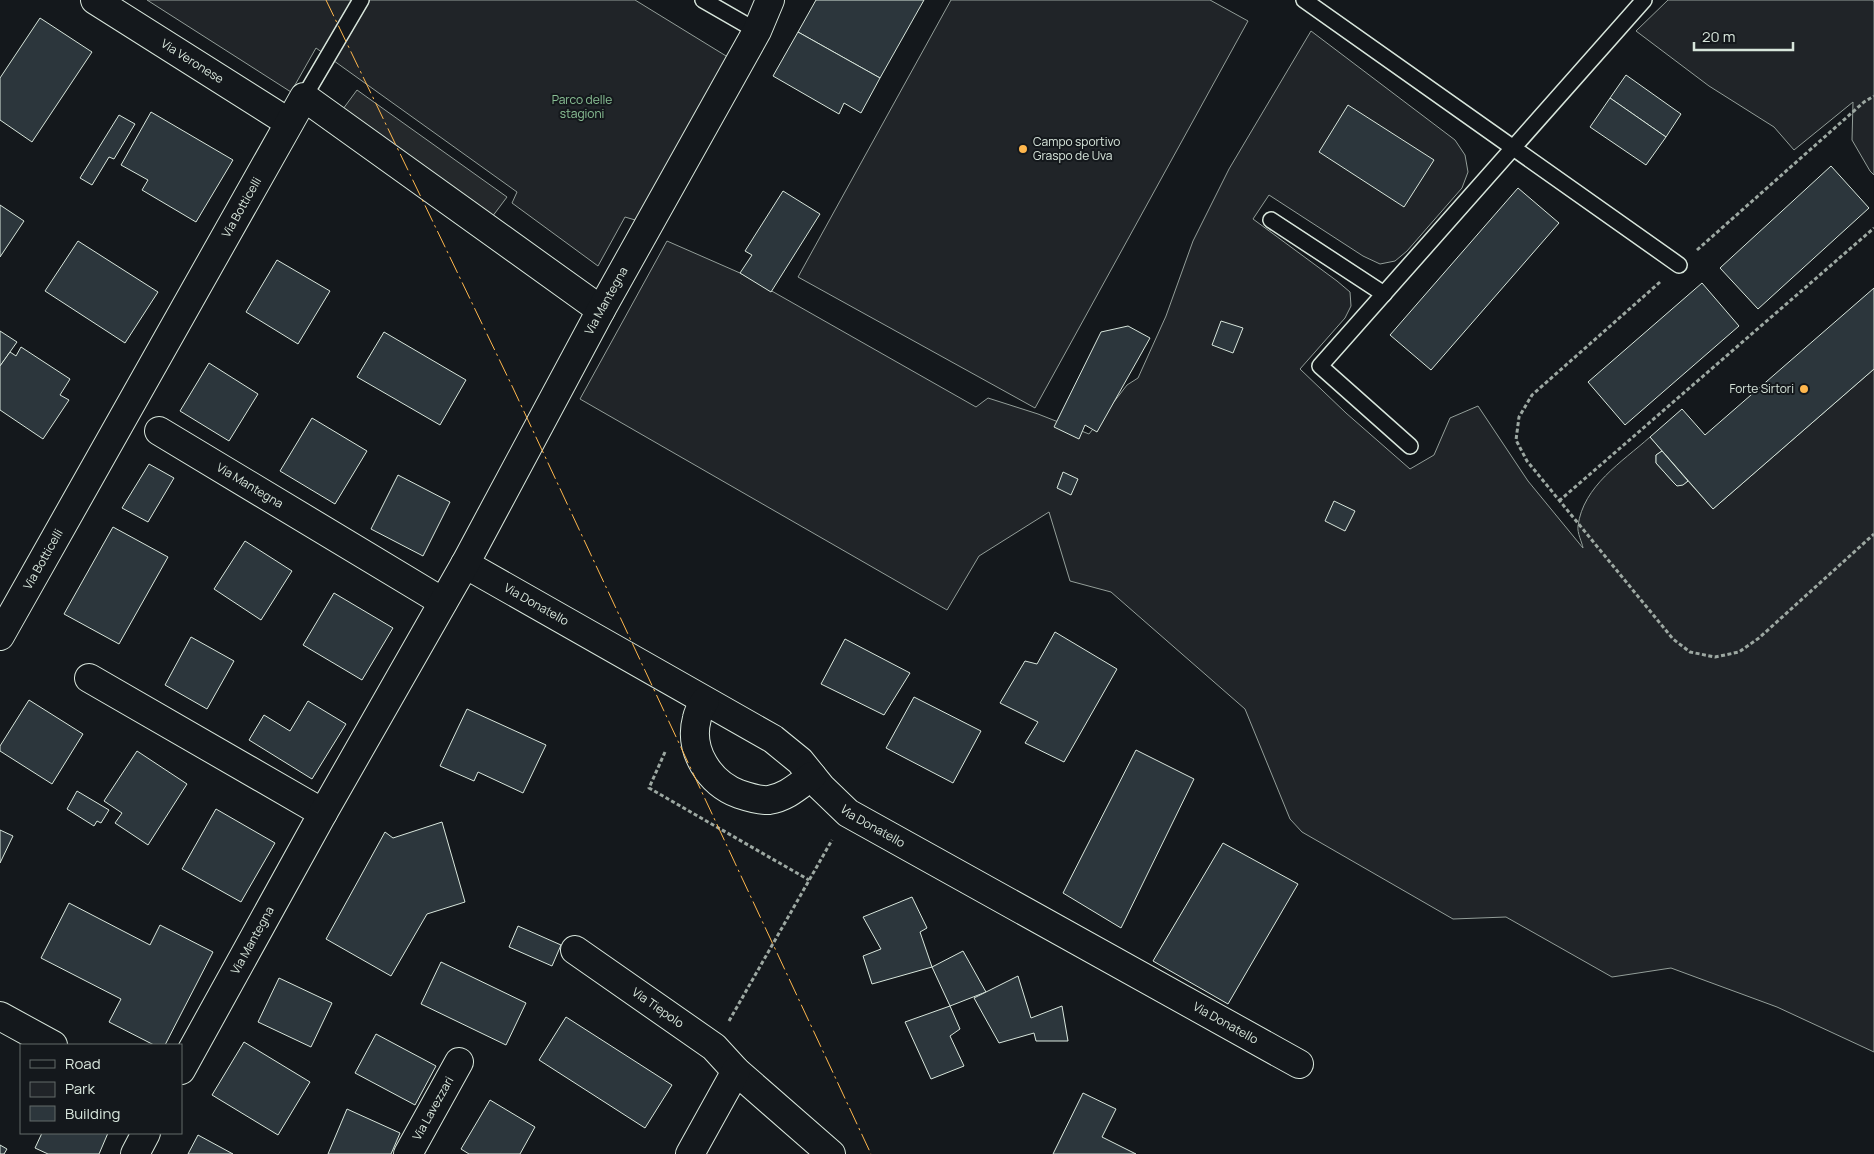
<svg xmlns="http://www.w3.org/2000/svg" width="1874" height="1154" font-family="Manrope,sans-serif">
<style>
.green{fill:#202428;stroke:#939e99}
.parking{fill:#24282b;stroke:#939e99}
.building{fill:#2c363c;stroke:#d8e6dc}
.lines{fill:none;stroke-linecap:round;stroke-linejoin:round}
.lane-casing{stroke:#d8e6dc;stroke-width:18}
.street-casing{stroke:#d8e6dc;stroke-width:30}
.path{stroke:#9da8a2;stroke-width:3;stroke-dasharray:4 2.5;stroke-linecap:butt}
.lane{stroke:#14181c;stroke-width:15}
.street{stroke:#14181c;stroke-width:28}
.power{stroke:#ffb74d;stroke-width:1;stroke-dasharray:18 4 2.5 4;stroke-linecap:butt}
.poi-dot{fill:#ffb74d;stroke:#14181c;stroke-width:2}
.labels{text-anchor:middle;stroke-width:4;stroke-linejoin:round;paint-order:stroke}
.street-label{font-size:12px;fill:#d8e6dc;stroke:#14181c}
.park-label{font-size:12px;fill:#8ac095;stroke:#14181c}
.poi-label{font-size:12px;fill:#d8e6dc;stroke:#14181c;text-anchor:start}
</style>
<rect width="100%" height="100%" fill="#14181c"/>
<g class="green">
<path d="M147,0H635L731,59L642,222L625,217L598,266L512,203L517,192L316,48L291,92Z"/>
<path d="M951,0H1210L1248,21L1035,408L798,277Z"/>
<path d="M1668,0H1873L1874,2V175L1870,171L1852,140L1853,102L1794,150L1774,127L1709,86L1636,31Z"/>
<path d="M1311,31L1455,140L1465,155L1468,172L1462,188L1407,251L1395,261L1380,264L1363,256L1269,195L1253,219L1337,281L1350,292L1351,306L1345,318L1300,369L1346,413L1410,469L1434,455L1450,418L1478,406L1528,481L1583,548C1582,542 1577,533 1578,526C1583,486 1622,462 1650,437L1662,451L1656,455V463L1674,483C1680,487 1683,485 1688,481L1713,509L1874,369V1052L1777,1007L1671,968L1612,977L1506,917L1453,919L1302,832L1290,819L1245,709L1111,592L1070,581L1049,512L979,556L947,610L580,399L667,241L740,273L976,407L988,398L1038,414L1089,434L1127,385L1138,378L1166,316L1193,241L1229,169Z"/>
</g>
<path class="parking" d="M357,90L507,197L492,217L343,109Z"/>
<g class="building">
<path d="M816,0H924L880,78L798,32Z"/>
<path d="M40,18L92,52L32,142L0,120V78Z"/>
<path d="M798,32L880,78L861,113L844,103L839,114L773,76Z"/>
<path d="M1626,75L1681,114L1666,137L1610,98Z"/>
<path d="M1610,98L1666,137L1646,165L1590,127Z"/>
<path d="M1348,105L1434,160L1404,207L1319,152Z"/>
<path d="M151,112L233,160L196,222L142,190L148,180L121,165Z"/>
<path d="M119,115L135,124L114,159L109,157L92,185L80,178Z"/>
<path d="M1831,166L1869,208L1758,309L1720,268Z"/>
<path d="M1518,188L1559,223L1431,370L1390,335Z"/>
<path d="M783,191L820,214L771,292L740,273L752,255L745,251Z"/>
<path d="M0,205L24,221L0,257Z"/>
<path d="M78,241L158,292L125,343L45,291Z"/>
<path d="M277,260L330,291L298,344L246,312Z"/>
<path d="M1702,283L1739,326L1625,425L1588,382Z"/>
<path d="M1874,288V369L1713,509L1650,437L1682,409L1705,435Z"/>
<path d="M1221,321L1243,328L1233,353L1212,345Z"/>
<path d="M1128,326L1150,338L1097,432L1085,425L1079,439L1054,427L1101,332Z"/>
<path d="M0,331L17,342L0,366Z"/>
<path d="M384,332L466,380L440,425L357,377Z"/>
<path d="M21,347L70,379L60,395L69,400L43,439L0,410V366L10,352L16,356Z"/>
<path d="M209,363L258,394L229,441L180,411Z"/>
<path d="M312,418L367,451L335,504L280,471Z"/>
<path d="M1662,451L1688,481L1683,485L1677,486L1674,483L1656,463V455Z"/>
<path d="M149,464L174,478L148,522L122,508Z"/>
<path d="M1063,472L1078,479L1071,495L1057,488Z"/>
<path d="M398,475L450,502L423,556L371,529Z"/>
<path d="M1334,501L1355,511L1345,531L1325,521Z"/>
<path d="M113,527L168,557L119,644L64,614Z"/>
<path d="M245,541L292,571L261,620L214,589Z"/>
<path d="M334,593L393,628L362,680L303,645Z"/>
<path d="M1055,632L1117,669L1064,762L1025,743L1038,722L1000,703L1025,661L1037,664Z"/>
<path d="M191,637L234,661L207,709L165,685Z"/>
<path d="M845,639L910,673L884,715L821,684Z"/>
<path d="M914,697L981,731L953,783L886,748Z"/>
<path d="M29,700L83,734L52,784L0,751V746Z"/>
<path d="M308,701L346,724L312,779L249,740L264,715L290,731Z"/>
<path d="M467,709L546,745L523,793L478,772L474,781L440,766Z"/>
<path d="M1136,750L1194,779L1121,928L1063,893Z"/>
<path d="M137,751L187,784L148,845L115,823L122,813L104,801Z"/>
<path d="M77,791L109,810L101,823L97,821L94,826L67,809Z"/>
<path d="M216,809L275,843L241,902L182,869Z"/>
<path d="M442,822L465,902L427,914L391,976L326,939L385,832L393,838Z"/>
<path d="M0,830L13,836L0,863Z"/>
<path d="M1223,843L1298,884L1228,1004L1153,961Z"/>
<path d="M912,897L927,928L920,932L932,967L872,984L863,956L881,949L863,917Z"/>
<path d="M69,903L150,945L160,925L213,952L165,1045H154L109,1022L121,999L41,958Z"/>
<path d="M518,926L561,945L552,966L509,947Z"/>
<path d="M963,951L986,992L950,1006L932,967Z"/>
<path d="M441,962L526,1003L506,1045L421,1004Z"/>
<path d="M1018,976L1031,1018L1062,1006L1068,1041H1036L1034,1033L999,1043L974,998Z"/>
<path d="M279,978L332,1003L311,1047L258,1022Z"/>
<path d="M950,1006L960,1029L950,1036L964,1066L931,1079L905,1022Z"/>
<path d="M566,1017L672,1085L645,1128L539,1060Z"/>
<path d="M376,1034L436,1066L415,1105L355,1073Z"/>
<path d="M244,1042L310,1082L278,1135L212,1095Z"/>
<path d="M1083,1093L1116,1109L1102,1137L1136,1154H1053Z"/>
<path d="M490,1100L535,1127L520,1154H469L461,1149Z"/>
<path d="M347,1109L400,1133L391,1154H328Z"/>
<path d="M42,1133H108L99,1154H48L35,1148Z"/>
<path d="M198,1135L233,1154H188Z"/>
<path d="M0,1145L7,1149L4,1154H0Z"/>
</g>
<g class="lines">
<defs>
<g id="lane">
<path d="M703,0L757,31"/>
<path d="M1304,0L1679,265"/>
<path d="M304,97L361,0"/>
<path d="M1271,220L1384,294"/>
<path d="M1410,446L1320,366L1644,0"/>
</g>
<g id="street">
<path id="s1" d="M95,0L288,122"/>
<path id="s2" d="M159,431L443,602"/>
<path id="s3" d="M465,564L773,739L800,761L821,787L848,813L1299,1064"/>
<path id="s4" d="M0,636L304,97L601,310"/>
<path d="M89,678L323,813"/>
<path d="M705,701C702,706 698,712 697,718C688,751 710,783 739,794C748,797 760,801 769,800C787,797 798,786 812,776"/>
<path id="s5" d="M575,950L714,1047L736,1071L831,1154"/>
<path d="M0,1016L53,1045"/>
<path id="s6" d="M181,1070L323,813L465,564L601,310L757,31L770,0"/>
<path d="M135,1154L146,1133"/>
<path id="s7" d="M408,1154L459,1062"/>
<path d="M690,1154L736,1071"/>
</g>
</defs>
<use href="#lane" class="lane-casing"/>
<use href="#street" class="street-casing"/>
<g class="path">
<path d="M1697,250L1864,102L1874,96"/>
<path d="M1660,282L1532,395L1519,417L1516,440L1527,461L1673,639L1690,652L1715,657L1739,652L1759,638L1874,534"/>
<path d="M1559,501L1874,228"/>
<path d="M665,752L649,788L809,880"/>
<path d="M729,1021L832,840"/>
</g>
<use href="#lane" class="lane"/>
<use href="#street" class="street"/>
<path class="power" d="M326,0L513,388L871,1154"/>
</g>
<g class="poi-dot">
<circle cx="1023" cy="149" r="5"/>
<circle cx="1804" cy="389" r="5"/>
</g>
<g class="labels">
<g class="street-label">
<text dy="4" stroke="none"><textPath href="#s1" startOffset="115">Via Veronese</textPath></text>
<text dy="4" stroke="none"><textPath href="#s4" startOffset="492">Via Botticelli</textPath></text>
<text dy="4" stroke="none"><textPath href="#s6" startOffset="879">Via Mantegna</textPath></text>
<text dy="4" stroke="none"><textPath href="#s2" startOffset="106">Via Mantegna</textPath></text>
<text dy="4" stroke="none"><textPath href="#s4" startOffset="88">Via Botticelli</textPath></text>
<text dy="4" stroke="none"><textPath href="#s3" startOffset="82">Via Donatello</textPath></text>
<text dy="4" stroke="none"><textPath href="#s3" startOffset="488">Via Donatello</textPath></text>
<text dy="4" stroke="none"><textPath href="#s6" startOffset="148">Via Mantegna</textPath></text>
<text dy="4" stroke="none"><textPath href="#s5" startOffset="101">Via Tiepolo</textPath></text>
<text dy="4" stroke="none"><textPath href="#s3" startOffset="892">Via Donatello</textPath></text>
<text dy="4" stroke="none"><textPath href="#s7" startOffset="52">Via Lavezzari</textPath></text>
</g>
<g class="park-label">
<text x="582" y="104">Parco delle<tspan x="582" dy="14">stagioni</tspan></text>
</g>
<g class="poi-label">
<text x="1033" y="146">Campo sportivo<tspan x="1033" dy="14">Graspo de Uva</tspan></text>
<text x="1794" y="393" text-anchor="end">Forte Sirtori</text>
</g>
</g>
<rect x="20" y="1044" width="162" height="90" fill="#14181c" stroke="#626a69"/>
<rect x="30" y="1060" width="25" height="8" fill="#14181c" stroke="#626a69"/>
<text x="65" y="1069" font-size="15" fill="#d8e6dc">Road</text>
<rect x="30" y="1082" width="25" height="15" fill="#202428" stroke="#626a69"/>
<text x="65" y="1094" font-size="15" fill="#d8e6dc">Park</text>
<rect x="30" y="1106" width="25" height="15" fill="#2c363c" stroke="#626a69"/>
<text x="65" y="1119" font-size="15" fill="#d8e6dc">Building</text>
<path d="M1694 42v8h99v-8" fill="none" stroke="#d8e6dc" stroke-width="2.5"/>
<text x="1702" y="42" font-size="15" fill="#d8e6dc" stroke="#14181c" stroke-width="4" paint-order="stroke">20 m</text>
</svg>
